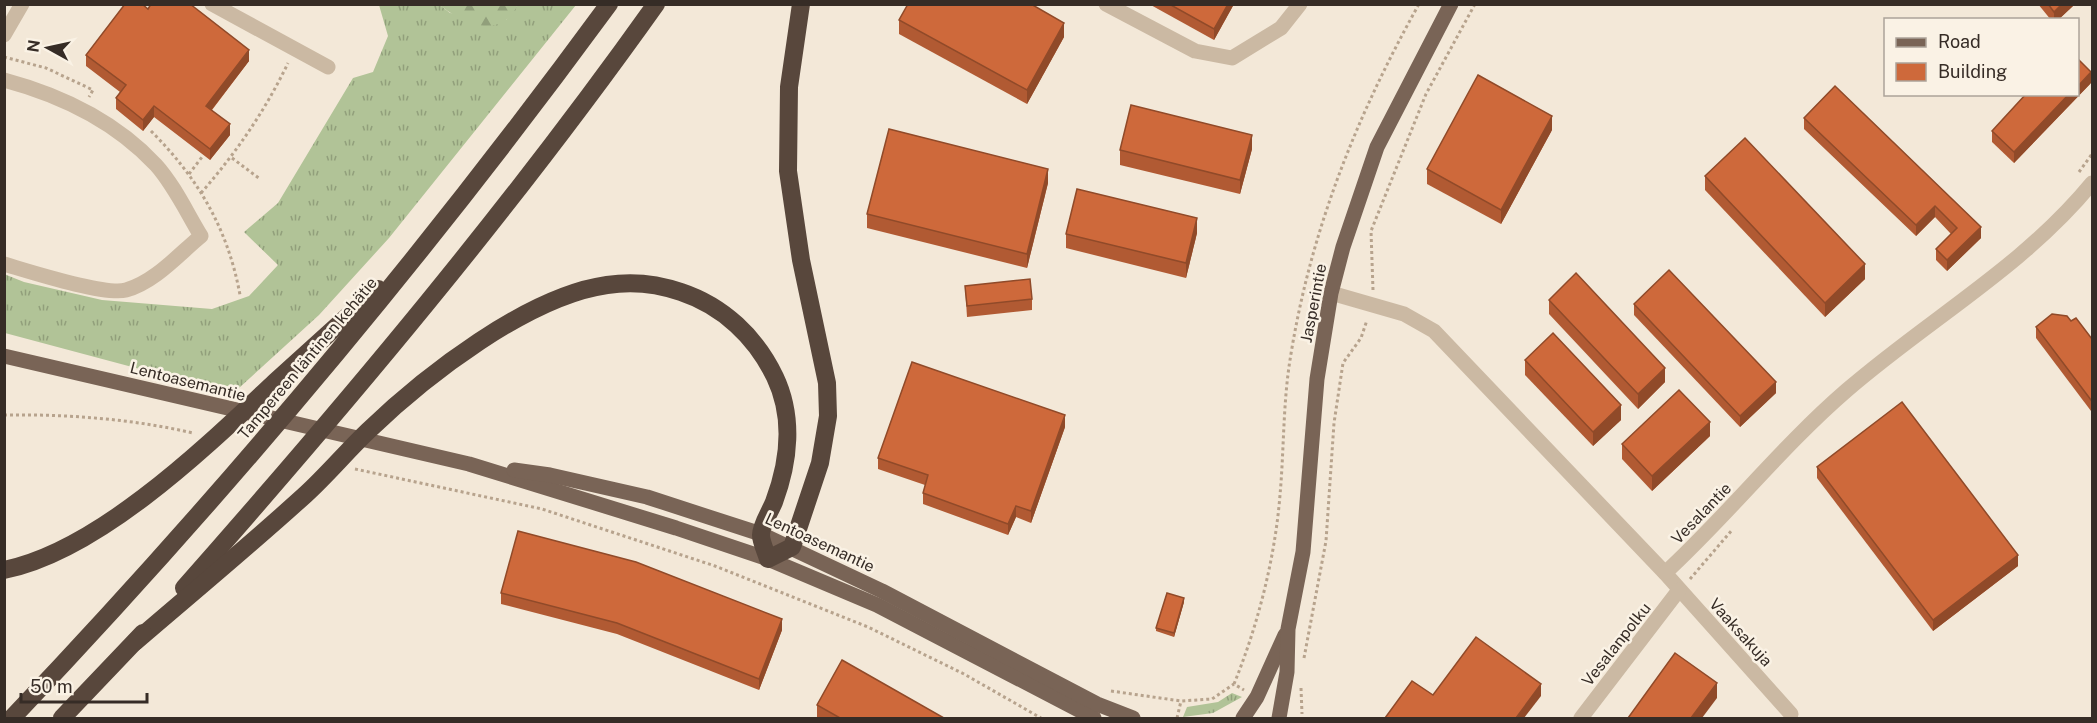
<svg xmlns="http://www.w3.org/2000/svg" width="2097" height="723" font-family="'Public Sans',sans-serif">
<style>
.grass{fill:url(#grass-tufts)}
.forest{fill:url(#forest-firs)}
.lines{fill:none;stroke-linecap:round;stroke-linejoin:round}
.path{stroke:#b7a38d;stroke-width:3;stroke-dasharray:3 3;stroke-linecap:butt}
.minor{stroke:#cbb9a3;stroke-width:15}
.major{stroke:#796456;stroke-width:15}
.highway{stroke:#58473c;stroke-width:18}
.wall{fill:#b15a33}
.shaded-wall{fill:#904a29}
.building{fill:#ce693b;stroke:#904a29;stroke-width:1.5}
.labels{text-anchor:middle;stroke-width:5;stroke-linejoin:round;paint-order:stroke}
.street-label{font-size:16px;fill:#362c26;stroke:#faf2e5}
</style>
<defs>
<pattern id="grass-tufts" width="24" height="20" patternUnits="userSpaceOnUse" patternTransform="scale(1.5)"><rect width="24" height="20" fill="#b1c397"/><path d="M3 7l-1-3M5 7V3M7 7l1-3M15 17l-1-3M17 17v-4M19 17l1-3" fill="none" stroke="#919f7b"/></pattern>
<pattern id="forest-firs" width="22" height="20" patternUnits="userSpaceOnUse" patternTransform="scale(1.5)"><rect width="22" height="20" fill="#b1c397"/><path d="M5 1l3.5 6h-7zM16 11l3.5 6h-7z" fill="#919f7b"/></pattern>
</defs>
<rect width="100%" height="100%" fill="#f3e8d8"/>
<g class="grass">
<path d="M379,5H440L450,13L506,20L518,5H576L389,238L319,315L239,388L192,383L5,333L4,274L24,282L102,300L212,309L249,296L278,265L244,232L278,203L353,78L373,72L388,36Z"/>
<path d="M1232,693L1242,697L1213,713L1183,717L1187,707L1218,702Z"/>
</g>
<path class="forest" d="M440,5H518C515,9 511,17 506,20C485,35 457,19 440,5Z"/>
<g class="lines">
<g class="path">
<path d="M4,57L46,68L93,90L89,97"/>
<path d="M151,131C198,178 228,229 240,295"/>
<path d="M232,158L260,179"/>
<path d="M2079,172L2092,154"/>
<path d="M189,174L202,157"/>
<path d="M201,193C236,153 265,111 288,63"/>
<path d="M1373,290L1371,231L1426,94L1475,4"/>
<path d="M4,415C68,414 132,419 193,433"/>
<path d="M355,469L542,509L715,566L868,627L964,674L1041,718"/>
<path d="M1690,579L1732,530"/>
<path d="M1304,658L1326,541L1334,423L1343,363L1361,338L1367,320"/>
<path d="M1234,684C1258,625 1275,558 1280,495C1284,450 1283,404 1290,360C1310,232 1356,117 1419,4"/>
<path d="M1301,688L1302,714"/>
<path d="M1111,691L1181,701L1212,699L1234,684L1244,690"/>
<path d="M1177,718L1181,701"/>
</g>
<g class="minor">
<path d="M212,4L328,67"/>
<path d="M1106,4L1195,51L1232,58L1281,28L1300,4"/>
<path d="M4,35L22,4"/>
<path d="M4,80C60,95 116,122 156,165C174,185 187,213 201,236C179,254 155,282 126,290C105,296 28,271 4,264"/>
<path d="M1331,293L1404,314L1434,331L1665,573L1791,714"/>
<path d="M1665,573C1728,515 1782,446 1847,390C1929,319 2023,267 2092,183"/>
<path d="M1581,718L1679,590"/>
</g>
<g class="major">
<path d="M4,356L469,464L676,528L768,559L877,605L1094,718"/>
<path d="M514,470L550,475L647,497L761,534L882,591L1097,704L1133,718"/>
<path d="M1243,718L1257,697L1285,635"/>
<path d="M1279,718L1287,672L1288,629L1303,552L1317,379L1331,293L1343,247L1377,147L1451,4"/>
</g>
<g class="highway">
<path d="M4,570C99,551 207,446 276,381C310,350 344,320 378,289"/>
<path d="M184,588C349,401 511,208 656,4"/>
<path d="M135,642C192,593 250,545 305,495C327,475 346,452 368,431C425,376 528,296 607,285C632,281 658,284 681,292C723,306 756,337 775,377C794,417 789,462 774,502C770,512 761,525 761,535C761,542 766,552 768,559L792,547L820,463L828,416L827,383L801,260L788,171L789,87L801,4"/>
<path d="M12,718C226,493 425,255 609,4"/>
<path d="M62,718L143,633"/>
</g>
</g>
<g class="wall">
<path d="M1149,4H1234L1214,40Z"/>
<path d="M2038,4H2073V6L2058,20H2051Z"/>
<path d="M148,9L249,61L212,110L230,135L210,160L154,117L143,131L116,109V98L120,92L86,66V55Z"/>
<path d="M899,20L1064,37L1027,104L899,34Z"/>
<path d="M2091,83L2014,163L1992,142V131Z"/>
<path d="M1835,86L1981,238L1947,271L1936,260V249L1951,234L1935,217L1916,236L1804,129V118Z"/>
<path d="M1552,130L1501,224L1427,184V169Z"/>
<path d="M1252,149L1240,194L1120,165V150Z"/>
<path d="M1705,176L1865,279L1825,317L1705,190Z"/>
<path d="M1048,183L1027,268L867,228V214Z"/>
<path d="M1197,233L1186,278L1066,248V234Z"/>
<path d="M965,286L1032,299V310L967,317Z"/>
<path d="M1549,300L1665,382L1638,409L1549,314Z"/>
<path d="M1634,304L1776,393L1740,427L1634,315Z"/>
<path d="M2071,321L2092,339V410L2091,411L2036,338V327Z"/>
<path d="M1525,360L1621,420L1593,446L1525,375Z"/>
<path d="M1065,427L1031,523L1016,517L1008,535L923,504V493L925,485L878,469V458Z"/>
<path d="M1710,436L1652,491L1622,459V444Z"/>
<path d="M1817,467L2018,566L1933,631L1817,478Z"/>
<path d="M501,593L782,630L759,690L617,634L501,604Z"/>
<path d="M1184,602L1174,637L1156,631V628Z"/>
<path d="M817,705L944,718H817Z"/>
</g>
<g class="shaded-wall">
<path d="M1228,4H1234L1214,40V29Z"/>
<path d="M2062,4H2073V6L2058,20H2054V12Z"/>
<path d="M1064,23V37L1027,104V90Z"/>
<path d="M249,50V61L206,117V106Z"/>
<path d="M2091,72V83L2014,163V152L2069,94H2078V86Z"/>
<path d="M154,106V117L143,131V120Z"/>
<path d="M1552,116V130L1501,224V210Z"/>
<path d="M230,124V135L210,160V149Z"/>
<path d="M1252,135V149L1240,194V180Z"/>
<path d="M1048,169V183L1027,268V254Z"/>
<path d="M1935,206V217L1916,236V225Z"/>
<path d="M1197,218V233L1186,278V263Z"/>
<path d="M1981,227V238L1947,271V260Z"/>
<path d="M1865,264V279L1825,317V303Z"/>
<path d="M1665,368V382L1638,409V394Z"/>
<path d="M1776,382V393L1740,427V416Z"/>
<path d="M2092,399V410L2091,411V400Z"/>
<path d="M1621,405V420L1593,446V432Z"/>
<path d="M1065,415V427L1031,523V511Z"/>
<path d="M1710,422V436L1652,491V476Z"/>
<path d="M1016,506V517L1008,535V524Z"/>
<path d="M2018,555V566L1933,631V620Z"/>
<path d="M1184,598V602L1174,637V633Z"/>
<path d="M782,619V630L759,690V679Z"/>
<path d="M1717,683V698L1702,718H1691Z"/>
<path d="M1541,684V696L1524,718H1516Z"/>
</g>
<g class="building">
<path d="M125,4H142L148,9L151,4H190L249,50L206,106L230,124L210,149L154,106L143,120L116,98L126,85L86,55Z"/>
<path d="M908,4H1031L1064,23L1027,90L899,20Z"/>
<path d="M1169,4H1228L1214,29Z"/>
<path d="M2048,4H2062L2054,12Z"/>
<path d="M2078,59L2091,72L2078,86Z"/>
<path d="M1478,75L1552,116L1501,210L1427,169Z"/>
<path d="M1835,86L1981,227L1947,260L1936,249L1957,228L1935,206L1916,225L1804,118Z"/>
<path d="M2026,94H2069L2014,152L1992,131Z"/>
<path d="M1131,105L1252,135L1240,180L1120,150Z"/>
<path d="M889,129L1048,169L1027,254L867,214Z"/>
<path d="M1745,138L1865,264L1825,303L1705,176Z"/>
<path d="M1077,189L1197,218L1186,263L1066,234Z"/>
<path d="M1669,270L1776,382L1740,416L1634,304Z"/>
<path d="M1576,273L1665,368L1638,394L1549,300Z"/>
<path d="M1030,279L1032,299L967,306L965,286Z"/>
<path d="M2052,314L2067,316L2071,321L2076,318L2092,339V399L2091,400L2036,327Z"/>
<path d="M1553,333L1621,405L1593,432L1525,360Z"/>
<path d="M912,362L1065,415L1031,511L1016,506L1008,524L923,493L928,475L878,458Z"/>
<path d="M1679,390L1710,422L1652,476L1622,444Z"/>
<path d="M1902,402L2018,555L1933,620L1817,467Z"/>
<path d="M518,531L636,562L782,619L759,679L617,623L501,593Z"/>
<path d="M1167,593L1184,598L1174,633L1156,628Z"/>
<path d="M1476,637L1541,684L1516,718H1385L1412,681L1433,695Z"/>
<path d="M1675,653L1717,683L1691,718H1628Z"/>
<path d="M842,660L944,718H840L817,705Z"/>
</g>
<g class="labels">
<g class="street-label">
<text transform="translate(1313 303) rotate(-79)" y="6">Jasperintie</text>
<text transform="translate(307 358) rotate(-50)" y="6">Tampereen läntinen kehätie</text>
<text transform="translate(188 381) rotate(14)" y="6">Lentoasemantie</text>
<text transform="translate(1701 513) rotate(-46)" y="6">Vesalantie</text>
<text transform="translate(820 542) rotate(25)" y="6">Lentoasemantie</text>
<text transform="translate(1741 632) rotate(48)" y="6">Vaaksakuja</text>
<text transform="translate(1616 644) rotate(-52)" y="6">Vesalanpolku</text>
</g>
</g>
<rect width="2097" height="723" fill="none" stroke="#362c26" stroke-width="12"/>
<rect x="1884" y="18" width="195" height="78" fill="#faf2e5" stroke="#aca399" stroke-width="1.5"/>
<rect x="1896" y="38" width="30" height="9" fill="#796456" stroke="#aca399" stroke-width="1.5"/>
<text x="1938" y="48" font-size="18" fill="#362c26">Road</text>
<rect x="1896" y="63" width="30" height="18" fill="#ce693b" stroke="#aca399" stroke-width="1.5"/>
<text x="1938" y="78" font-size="18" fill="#362c26">Building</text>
<g transform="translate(48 48) rotate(278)" stroke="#faf2e5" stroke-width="4.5" paint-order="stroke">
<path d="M0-4.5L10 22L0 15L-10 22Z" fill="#362c26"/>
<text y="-9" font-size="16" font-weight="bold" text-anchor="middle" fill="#362c26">N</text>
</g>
<path d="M21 693v9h126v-9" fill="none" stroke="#362c26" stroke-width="3"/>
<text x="30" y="693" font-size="18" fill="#362c26" stroke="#faf2e5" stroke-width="4.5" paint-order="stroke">50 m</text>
</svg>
